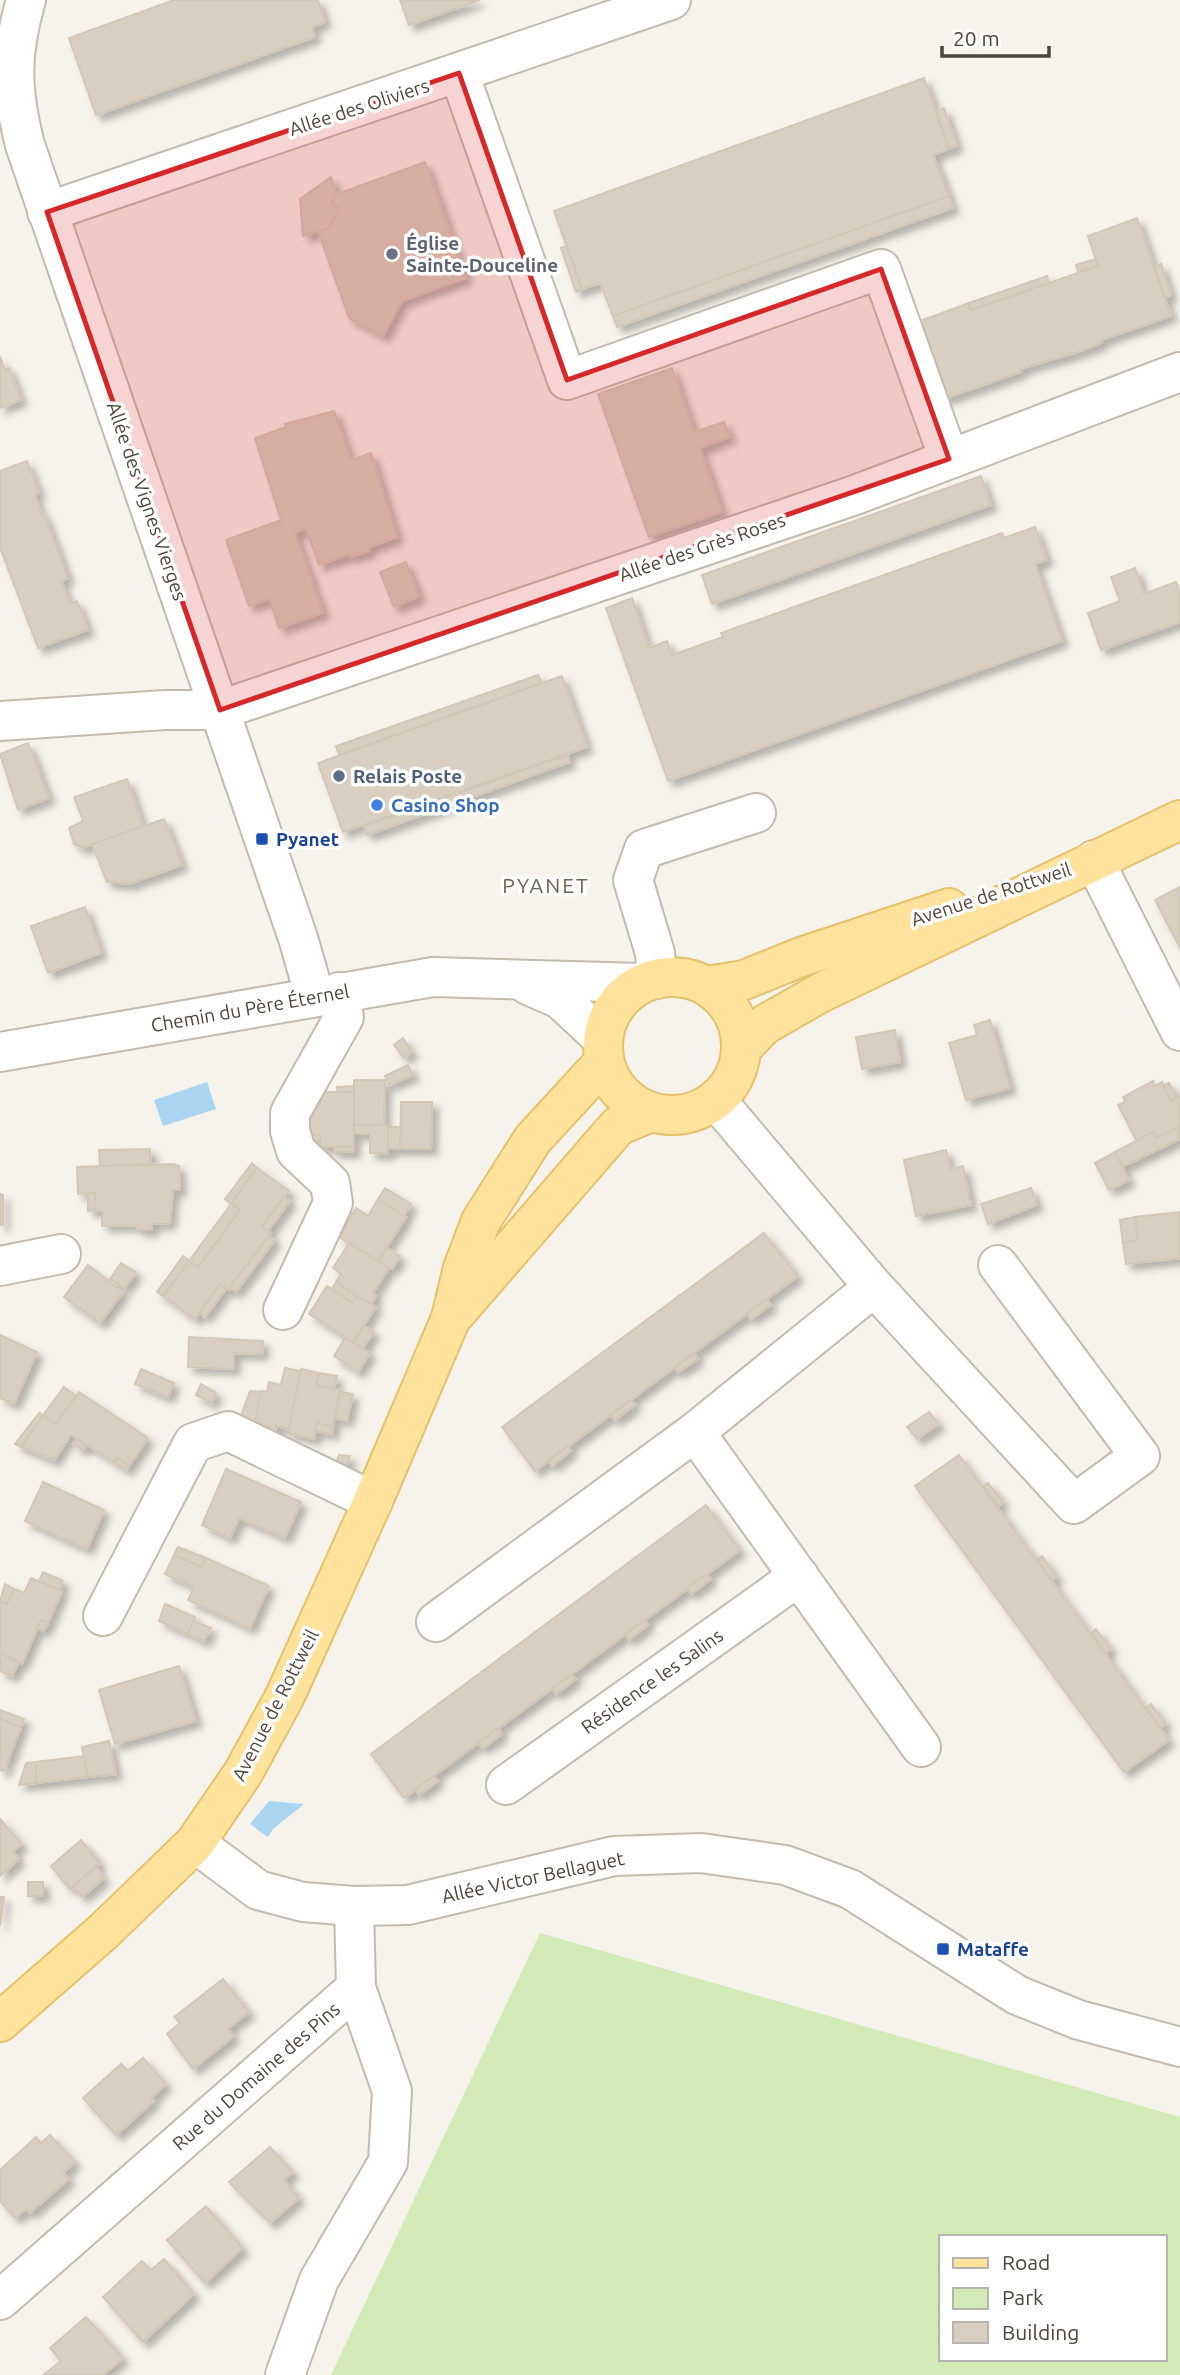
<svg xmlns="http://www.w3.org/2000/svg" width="1180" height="2375" font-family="Ubuntu,sans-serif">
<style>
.green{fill:#d2eab5;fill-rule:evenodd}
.water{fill:#a9d4f2}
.building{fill:#d8cfc1;stroke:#d3c7b4;stroke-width:2;filter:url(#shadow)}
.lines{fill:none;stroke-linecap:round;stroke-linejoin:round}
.minor-casing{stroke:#c2bbae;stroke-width:42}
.major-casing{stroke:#e6c16a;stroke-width:42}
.minor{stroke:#fff;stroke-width:38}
.major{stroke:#ffe39c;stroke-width:38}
.marked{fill:#d62828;fill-opacity:0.2;stroke:#d62828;stroke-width:5;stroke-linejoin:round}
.worship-dot{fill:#6b7280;stroke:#fff;stroke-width:2.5}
.service-dot{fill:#5c6f8a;stroke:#fff;stroke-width:2.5}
.shop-dot{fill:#3f7fe0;stroke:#fff;stroke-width:2.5}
.transit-dot{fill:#1a4fb4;stroke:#fff;stroke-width:2.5}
.labels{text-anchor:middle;stroke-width:7;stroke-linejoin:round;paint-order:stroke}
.street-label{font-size:19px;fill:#4b4439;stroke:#fff}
.worship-label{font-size:19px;font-weight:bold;fill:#5b616d;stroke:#fff;text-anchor:start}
.service-label{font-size:19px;font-weight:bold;fill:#4e5e75;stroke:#fff;text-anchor:start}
.shop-label{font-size:19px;font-weight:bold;fill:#366cbe;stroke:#fff;text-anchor:start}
.transit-label{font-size:19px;font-weight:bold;fill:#164399;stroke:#fff;text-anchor:start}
.neighbourhood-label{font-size:21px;letter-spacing:2px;fill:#6e6250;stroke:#fff}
</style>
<defs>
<filter id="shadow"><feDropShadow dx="6" dy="6" stdDeviation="3.5" flood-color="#0004"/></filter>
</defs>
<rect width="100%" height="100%" fill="#f6f3ec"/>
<path class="green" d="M540,1933L1180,2117V2375H331ZM940,2237H1164V2359H940Z"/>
<g class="water">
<path d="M207,1082L216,1109L163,1126L154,1100Z"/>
<path d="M269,1801L304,1804L273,1829L268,1837L250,1824Z"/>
</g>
<g class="building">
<path d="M174,0H318L325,22L312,27L315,37L96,115L69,38Z"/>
<path d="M400,0H480L409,25Z"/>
<path d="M924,78L949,149L933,155L949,196L613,316L600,283L582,289L554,211Z"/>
<path d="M944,108L957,146L949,149L936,111Z"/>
<path d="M425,162L466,278L402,301L383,336L349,318L318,231L329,228L339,208L331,204L337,194Z"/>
<path d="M331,177L336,194L331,204L339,208L329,228L303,236L300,199Z"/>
<path d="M949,196L953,208L617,327L613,316Z"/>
<path d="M1137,218L1171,316L1101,340L1102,343L1078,352L1020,369L1021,372L941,400L914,323L969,303L971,310L1098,266L1088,236Z"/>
<path d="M567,246L582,289L576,292L561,248Z"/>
<path d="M1096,259L1098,266L1078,272L1076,265Z"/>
<path d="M1161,264L1171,295L1165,298L1154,267Z"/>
<path d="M1047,276L1049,283L971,310L969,303Z"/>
<path d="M0,356L5,370L9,368L21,400L0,408Z"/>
<path d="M672,368L694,432L724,422L730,437L700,448L722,512L649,537L598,394Z"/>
<path d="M334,411L351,460L371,453L397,537L368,548L369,551L351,557L350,554L319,565L306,529L295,533L323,613L279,628L269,599L249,606L226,540L281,520L255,438L286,427L285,424Z"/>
<path d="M27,461L39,493L35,495L42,515L44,514L68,578L62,581L65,592L70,603L77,601L88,630L38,648L0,547V471Z"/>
<path d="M981,476L991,505L712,604L702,575Z"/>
<path d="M1035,527L1047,560L1035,564L1062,641L668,781L606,608L632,598L649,648L667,641L672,655L723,637L721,633L1002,533L1004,538Z"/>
<path d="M406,562L419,597L394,607L380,572Z"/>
<path d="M1135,568L1144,594L1176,582L1180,594V622L1101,650L1088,613L1120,601L1111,577Z"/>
<path d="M538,675L542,683L339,755L336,746Z"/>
<path d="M562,676L587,747L343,832L318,763Z"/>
<path d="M28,743L49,798L18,810L0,754Z"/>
<path d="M567,755L570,762L367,835L364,826Z"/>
<path d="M127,779L143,826L82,848L74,844L69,828L83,821L74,797Z"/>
<path d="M164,819L182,865L129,884L107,882L92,844Z"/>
<path d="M1180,887V948L1155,900Z"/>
<path d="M85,907L101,953L48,973L31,926Z"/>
<path d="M990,1020L1010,1088L966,1100L949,1043L977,1035L974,1025Z"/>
<path d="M895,1030L900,1062L862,1069L856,1037Z"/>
<path d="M403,1038L412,1052L404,1058L394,1045Z"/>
<path d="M408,1065L413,1075L389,1085L385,1076Z"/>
<path d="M354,1080H385L384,1126L354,1125Z"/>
<path d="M1153,1081L1155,1086L1162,1082L1171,1101L1180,1096V1129L1179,1127L1156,1138L1153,1132L1137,1141L1118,1105L1125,1102L1123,1097Z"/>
<path d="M1169,1083L1177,1098L1171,1101L1163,1085Z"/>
<path d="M354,1086V1092H338L337,1087Z"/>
<path d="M321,1092H354V1147H320V1135H307V1105L321,1104Z"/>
<path d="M401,1102H432L431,1149H400Z"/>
<path d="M354,1125H388V1154L370,1153V1134H354Z"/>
<path d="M388,1127H401L400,1149H388Z"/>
<path d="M1179,1127L1180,1139L1122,1167L1115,1152L1153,1132L1156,1138Z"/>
<rect x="307" y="1135" width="13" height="6"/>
<rect x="334" y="1147" width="20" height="5"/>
<path d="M150,1149L151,1164L100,1166L99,1150Z"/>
<path d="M946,1150L950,1169L963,1166L971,1205L916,1216L904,1160Z"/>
<path d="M1115,1152L1129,1180L1109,1190L1095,1163Z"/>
<path d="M252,1163L257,1168L231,1204L225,1199Z"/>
<path d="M173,1164L179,1166L180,1190H173L170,1223L152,1224V1230H138L137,1225L102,1226V1211L95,1210V1193L78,1194L77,1167Z"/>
<path d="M257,1168L289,1191L262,1227L271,1233L269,1236L229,1290L220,1284L195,1319L163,1296L189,1261L198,1267L240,1210L231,1204Z"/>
<path d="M385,1188L411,1204L404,1216L378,1199Z"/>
<path d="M1031,1188L1037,1205L988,1224L981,1204Z"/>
<path d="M88,1193H95V1210L88,1211Z"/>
<path d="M0,1194L3,1195V1225H0Z"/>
<path d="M284,1197L290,1201L268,1231L262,1227Z"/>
<path d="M378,1199L406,1217L378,1261L339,1237L356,1208L368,1216Z"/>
<path d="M231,1204L240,1210L198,1267L189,1261Z"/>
<path d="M1180,1212V1258L1126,1264L1123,1243L1138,1240L1135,1217Z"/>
<path d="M1135,1217L1138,1240L1123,1243L1120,1220Z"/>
<path d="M764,1233L798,1276L535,1471L502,1427Z"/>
<path d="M269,1236L275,1240L236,1292L230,1287Z"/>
<path d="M349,1243L389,1268L373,1293L376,1296L371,1305L336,1282L341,1274L333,1268Z"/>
<path d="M387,1248L400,1256L392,1269L378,1261Z"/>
<path d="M183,1256L189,1261L163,1296L157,1292Z"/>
<path d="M121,1263L136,1272L125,1288L110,1279Z"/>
<path d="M88,1265L123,1292L100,1323L64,1297Z"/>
<path d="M336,1282L357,1296L353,1303L332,1289Z"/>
<path d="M220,1284L226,1289L205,1317L200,1312Z"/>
<path d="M327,1286L353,1303L357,1296L376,1307L353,1342L309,1314Z"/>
<path d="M767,1299L771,1305L751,1319L747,1314Z"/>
<path d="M364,1326L374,1332L363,1348L353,1342Z"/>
<path d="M0,1335L37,1352L14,1404L0,1398Z"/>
<path d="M189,1337L263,1341L262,1354L234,1353V1369L188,1367Z"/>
<path d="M345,1338L370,1353L358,1372L334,1356Z"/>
<path d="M694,1353L698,1359L678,1372L674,1368Z"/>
<path d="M285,1368L301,1371L289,1429L276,1426L275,1432L253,1427L261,1391L267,1392L269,1382L281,1385Z"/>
<path d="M141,1369L174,1383L168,1397L135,1384Z"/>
<path d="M301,1369L319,1373L316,1385L341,1390L333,1427L317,1423L314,1439L288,1433Z"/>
<path d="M319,1373L337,1376L334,1389L316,1385Z"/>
<path d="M201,1384L216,1393L212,1403L196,1395Z"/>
<path d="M64,1387L76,1396L56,1424L43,1415Z"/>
<path d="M250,1391L260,1392L255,1422L240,1418Z"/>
<path d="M79,1392L148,1438L129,1466L118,1458L114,1462L71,1435L54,1460L21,1447L43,1415L56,1424Z"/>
<path d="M340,1392L353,1394L347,1421L335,1418Z"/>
<path d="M631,1400L635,1405L615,1420L611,1415Z"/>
<path d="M929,1412L939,1424L917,1439L907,1427Z"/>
<path d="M39,1413L43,1415L21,1447L15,1444Z"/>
<path d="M317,1423L333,1427L332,1434L315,1431Z"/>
<path d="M77,1439L86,1446L82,1450L73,1444Z"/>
<path d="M568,1446L571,1451L552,1466L548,1461Z"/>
<path d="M339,1455L350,1456L346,1467L336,1463Z"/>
<path d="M959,1455L1169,1740L1124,1772L915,1486Z"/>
<path d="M118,1458L129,1466L126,1470L114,1462Z"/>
<path d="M226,1469L301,1502L285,1538L239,1518L230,1538L202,1525Z"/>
<path d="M43,1482L104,1510L87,1549L25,1521Z"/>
<path d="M988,1483L1003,1502L998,1506L983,1486Z"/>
<path d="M706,1505L740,1550L404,1798L371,1754Z"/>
<path d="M178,1547L206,1558L201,1567L174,1555Z"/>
<path d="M174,1555L201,1567L206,1558L269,1586L250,1628L188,1600L194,1587L165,1574Z"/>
<path d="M1042,1556L1057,1577L1052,1580L1037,1560Z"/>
<path d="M43,1572L63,1581L59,1591L39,1581Z"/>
<path d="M707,1574L711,1579L691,1594L687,1588Z"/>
<path d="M31,1578L62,1591L48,1623L41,1620L22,1664L0,1653V1601L7,1604L14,1589L24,1593Z"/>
<path d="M5,1584L14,1589L7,1604L0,1601Z"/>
<path d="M165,1604L195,1617L188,1634L159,1621Z"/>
<path d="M41,1620L48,1623L44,1631L37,1628Z"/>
<path d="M645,1620L648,1625L629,1640L625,1634Z"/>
<path d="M194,1621L211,1628L204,1641L188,1634Z"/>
<path d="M1096,1629L1111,1649L1105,1653L1091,1633Z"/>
<path d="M0,1653L19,1662L12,1676L0,1671Z"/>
<path d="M179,1666L196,1721L115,1744L99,1690Z"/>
<path d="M572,1674L576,1679L556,1694L552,1689Z"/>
<path d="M1151,1704L1166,1724L1160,1728L1146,1708Z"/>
<path d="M0,1710L24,1719L21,1727L0,1719Z"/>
<path d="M0,1719L21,1727L4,1771L0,1770Z"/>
<path d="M498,1728L502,1734L483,1748L478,1743Z"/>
<path d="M109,1741L116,1774L88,1777L82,1747Z"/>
<path d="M84,1756L88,1777L36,1783V1762Z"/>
<path d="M36,1762V1783L19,1785L26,1763Z"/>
<path d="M434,1776L438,1781L419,1795L415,1789Z"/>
<path d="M0,1819L22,1844L13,1851L19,1859L0,1876Z"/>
<path d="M81,1840L100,1863L70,1889L51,1866Z"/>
<path d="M96,1867L104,1878L82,1897L73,1886Z"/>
<rect x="28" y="1882" width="15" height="14"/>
<path d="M0,1897H4L0,1926Z"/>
<path d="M223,1979L249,2012L228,2029L234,2036L193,2069L167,2034L180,2023L174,2017Z"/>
<path d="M143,2058L166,2084L151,2098L154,2101L116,2135L83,2098L121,2064L128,2071Z"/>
<path d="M50,2135L75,2162L63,2173L69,2179L30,2213L26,2209L15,2218L0,2201V2170L36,2137L41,2143Z"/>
<path d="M270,2147L293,2172L284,2180L299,2198L270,2223L229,2182Z"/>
<path d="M206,2206L243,2248L205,2283L167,2240Z"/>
<path d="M164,2259L194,2294L143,2342L103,2297L142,2261L151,2270Z"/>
<path d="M86,2317L123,2358L103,2375H43L61,2361L50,2348Z"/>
</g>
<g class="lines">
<defs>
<g id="minor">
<path d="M26,0C10,55 11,90 25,145L298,938L315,997"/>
<path d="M459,73L567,380L881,269L949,459"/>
<path d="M47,212L671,0"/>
<path d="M0,721L165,710H220L855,495L1180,372"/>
<path d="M1094,860L1180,1031"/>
<path d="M657,979L655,953L633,880L644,849L756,813"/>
<path d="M528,985L560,999L602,1038"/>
<path d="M0,1052L433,977L642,983"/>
<path d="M716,1100L874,1287L1074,1504L1140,1456L998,1265"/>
<path d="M0,1266L61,1254"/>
<path d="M283,1310L333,1203L330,1183L296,1151L290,1131V1113L344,1017L339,992"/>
<path d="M695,1432L921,1747"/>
<path d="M103,1616L193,1443L228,1431L373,1501"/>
<path d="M436,1622L695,1432L874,1287"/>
<path d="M506,1785L799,1576"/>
<path d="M195,1843L258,1890L303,1902L354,1906L408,1905L614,1856L701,1853L785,1865L850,1889L1017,1995L1079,2020L1180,2047"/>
<path d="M354,1906L356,1988"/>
<path d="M0,2300L356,1988L392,2091L388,2162L319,2280L285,2375"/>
</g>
<g id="major">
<circle cx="672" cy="1046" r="69"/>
<path d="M707,986L744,980L801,957L949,908"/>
<path d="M742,1048L764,1025L820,993L1180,820"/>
<path d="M455,1314L618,1126L651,1112"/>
<path d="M0,2022L104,1931L195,1843L243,1773L285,1696L373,1501L451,1318L463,1268L481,1221L533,1139L604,1062"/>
</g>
</defs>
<use href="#minor" class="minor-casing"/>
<use href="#major" class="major-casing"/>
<use href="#minor" class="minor"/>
<use href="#major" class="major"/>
</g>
<path class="marked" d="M459,73L567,380L881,269L949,459L220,710L47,212Z"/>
<circle class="worship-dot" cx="392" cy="254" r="7"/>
<circle class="service-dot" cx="339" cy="776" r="7"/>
<circle class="shop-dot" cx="377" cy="805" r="7"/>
<g class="transit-dot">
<rect x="255" y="832" width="14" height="14" rx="3.5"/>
<rect x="936" y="1942" width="14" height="14" rx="3.5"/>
</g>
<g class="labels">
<g class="street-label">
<text transform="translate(359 107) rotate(-18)" y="7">Allée des Oliviers</text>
<text transform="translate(147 501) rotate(71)" y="7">Allée des Vignes Vierges</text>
<text transform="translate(702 547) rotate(-19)" y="7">Allée des Grès Roses</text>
<text transform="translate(991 894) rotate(-18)" y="7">Avenue de Rottweil</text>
<text transform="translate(250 1008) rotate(-10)" y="7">Chemin du Père Éternel</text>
<text transform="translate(652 1681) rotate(-35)" y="7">Résidence les Salins</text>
<text transform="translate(275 1705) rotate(-63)" y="7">Avenue de Rottweil</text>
<text transform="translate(533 1877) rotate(-12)" y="7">Allée Victor Bellaguet</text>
<text transform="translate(256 2076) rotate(-41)" y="7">Rue du Domaine des Pins</text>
</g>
<g class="worship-label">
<text x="406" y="250">Église<tspan x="406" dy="22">Sainte-Douceline</tspan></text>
</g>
<g class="service-label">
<text x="353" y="783">Relais Poste</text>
</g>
<g class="shop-label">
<text x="391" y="812">Casino Shop</text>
</g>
<g class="transit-label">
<text x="276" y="846">Pyanet</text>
<text x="957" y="1956">Mataffe</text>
</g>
<g class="neighbourhood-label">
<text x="546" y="893">PYANET</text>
</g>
</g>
<rect x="939" y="2235" width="228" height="126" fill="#ffffff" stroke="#b7b4b0" stroke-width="2"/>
<rect x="953" y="2258" width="35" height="10" fill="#ffe39c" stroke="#b7b4b0" stroke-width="2"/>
<text x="1002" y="2270" font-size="21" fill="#4b4439">Road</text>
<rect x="953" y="2288" width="35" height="21" fill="#d2eab5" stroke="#b7b4b0" stroke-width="2"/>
<text x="1002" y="2305" font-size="21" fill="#4b4439">Park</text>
<rect x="953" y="2322" width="35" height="21" fill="#d8cfc1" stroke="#b7b4b0" stroke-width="2"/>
<text x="1002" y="2340" font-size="21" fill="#4b4439">Building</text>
<path d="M942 46v10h107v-10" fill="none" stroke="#4b4439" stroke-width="3.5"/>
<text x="953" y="46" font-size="21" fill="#4b4439" stroke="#ffffff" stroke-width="5" paint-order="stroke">20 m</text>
</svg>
